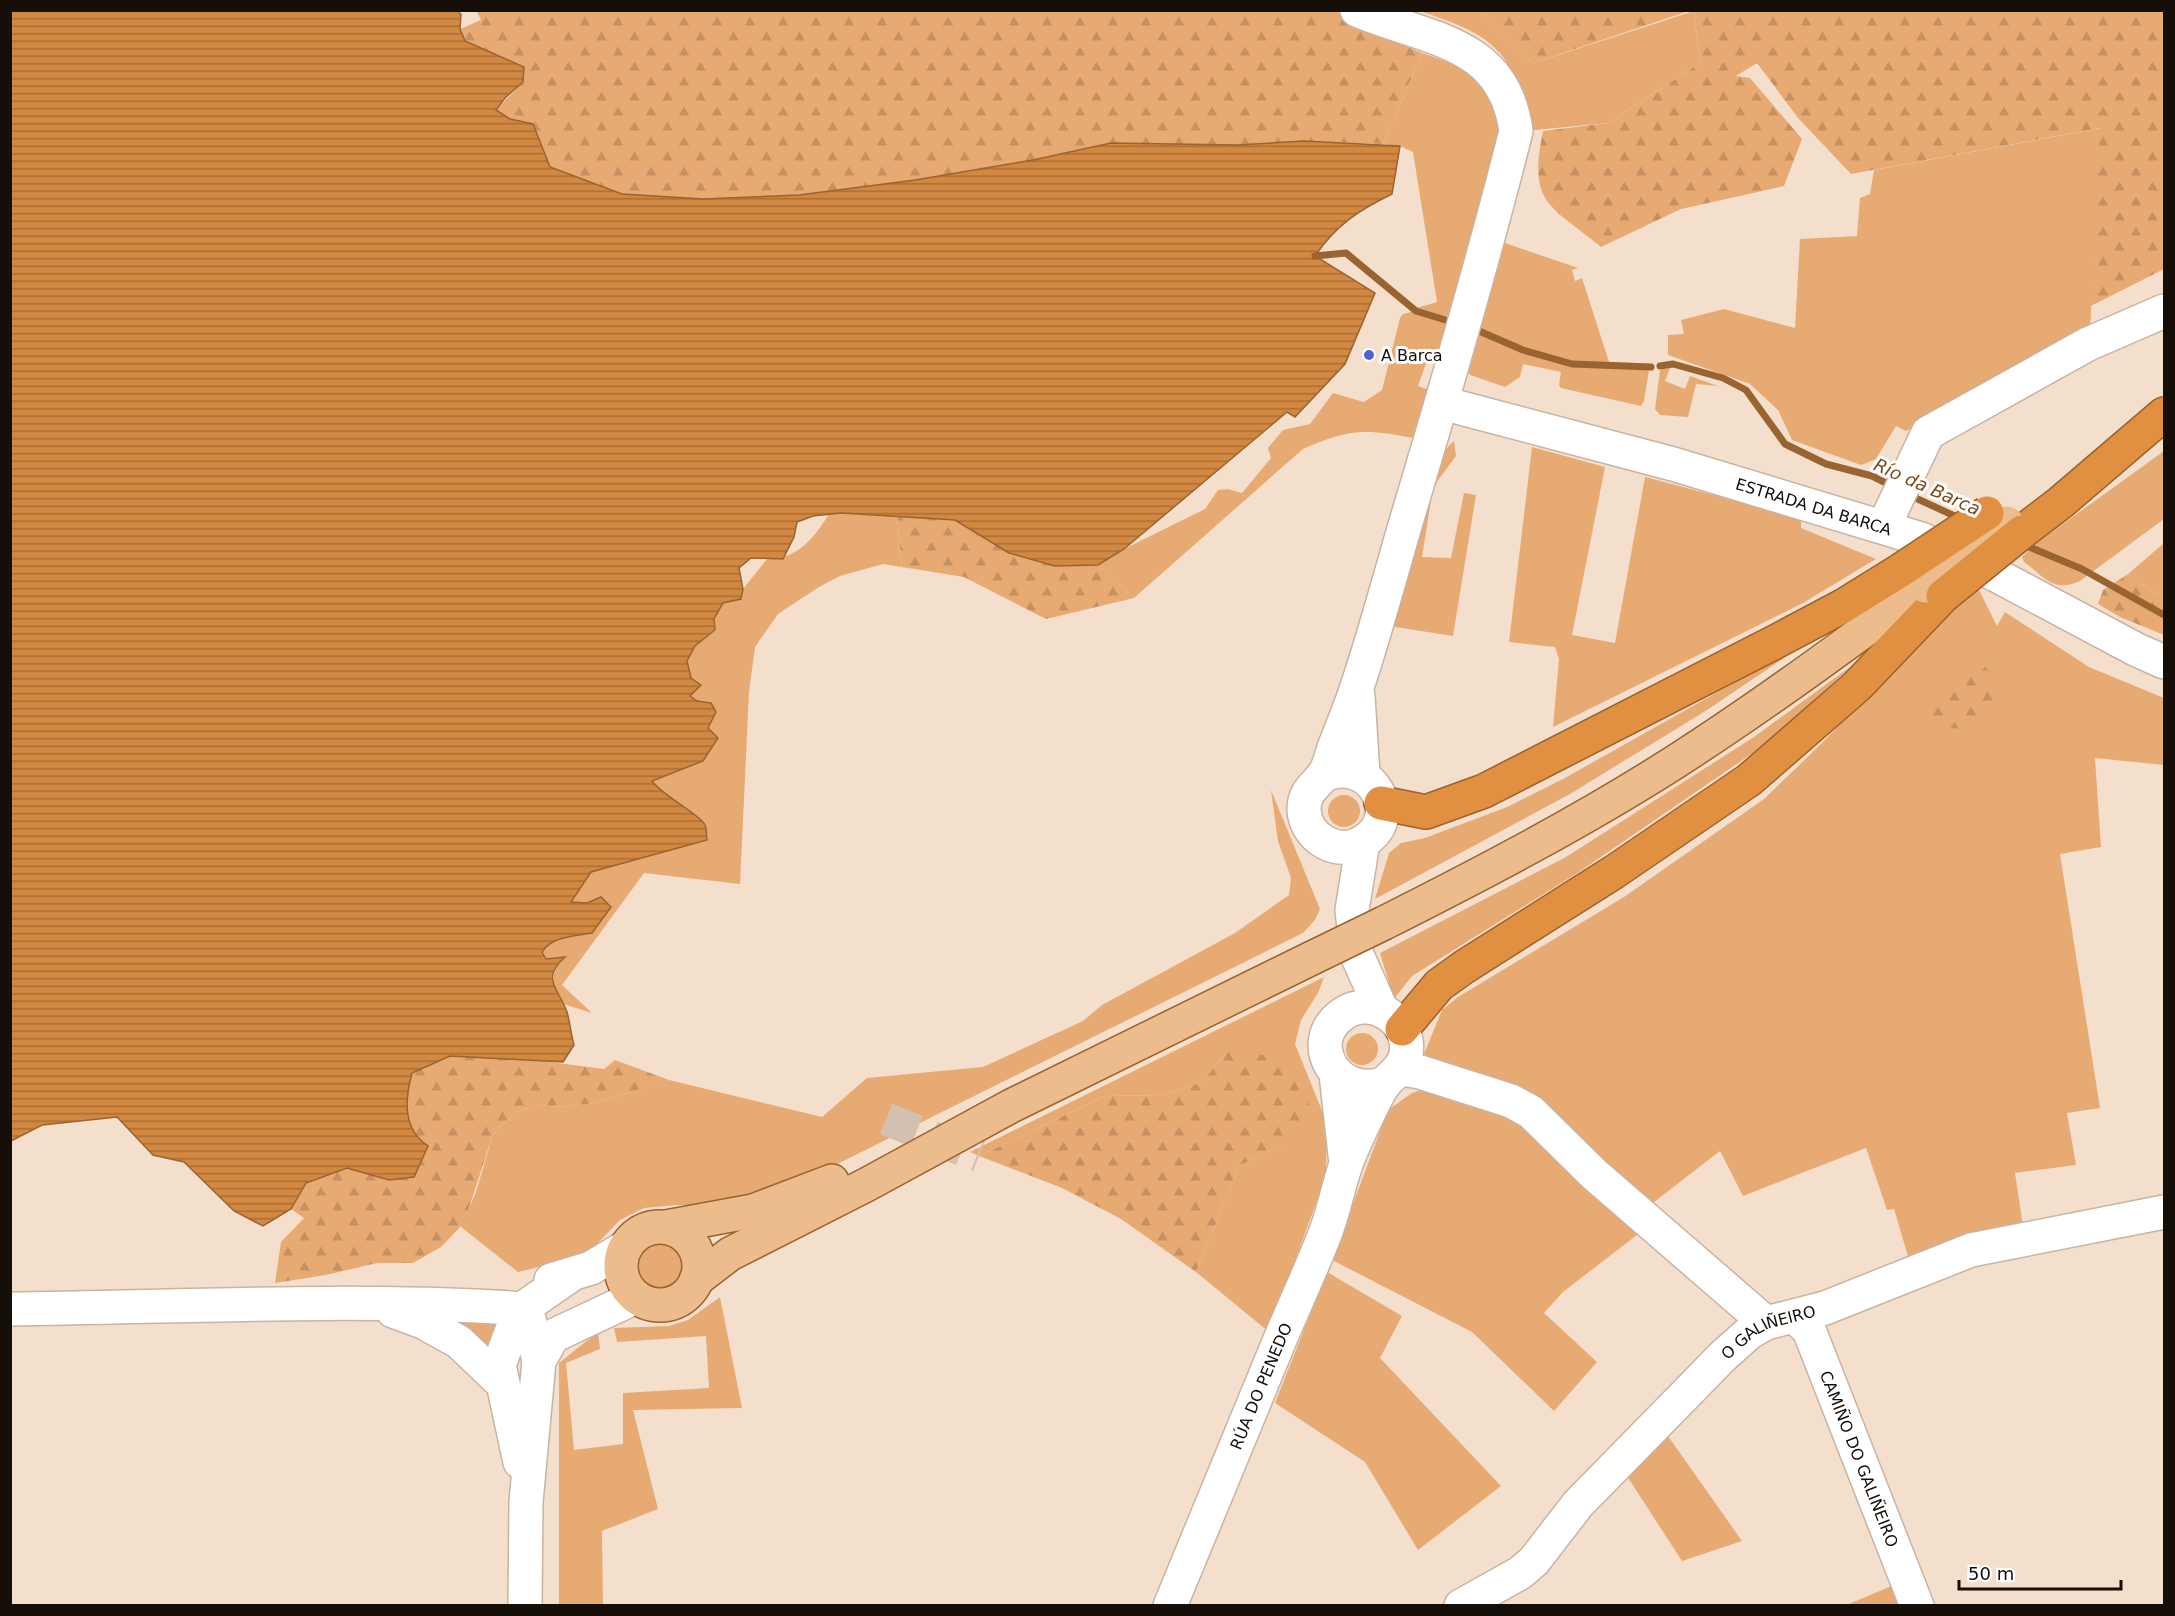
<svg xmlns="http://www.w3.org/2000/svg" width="2175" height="1616" font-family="'DejaVu Sans',sans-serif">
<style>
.grass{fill:#e8aa73}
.forest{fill:url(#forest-firs)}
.water{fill:url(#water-rules);stroke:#9a6430;stroke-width:1.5}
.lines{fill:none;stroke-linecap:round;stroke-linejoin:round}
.stream{stroke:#9a6430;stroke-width:7}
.minor-tunnel{stroke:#d3c0b0;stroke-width:33;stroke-dasharray:33 16;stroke-linecap:butt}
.minor-casing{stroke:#c8b4a3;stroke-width:36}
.major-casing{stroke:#9a622d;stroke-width:36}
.highway-casing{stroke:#9a622d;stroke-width:36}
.minor{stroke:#fff;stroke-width:33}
.major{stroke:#edbc8c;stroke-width:33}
.highway{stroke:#e18f40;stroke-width:33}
.major-bridge-casing{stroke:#9a622d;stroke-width:36;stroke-linecap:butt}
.highway-bridge-casing{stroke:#9a622d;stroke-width:36;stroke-linecap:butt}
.major-bridge{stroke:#edbc8c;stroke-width:33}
.highway-bridge{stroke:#e18f40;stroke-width:33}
.poi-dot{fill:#4f62d8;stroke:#fff;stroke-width:2}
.labels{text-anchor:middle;stroke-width:6;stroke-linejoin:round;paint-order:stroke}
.poi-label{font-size:16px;fill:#160f09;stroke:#fff;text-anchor:start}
.street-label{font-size:16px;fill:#160f09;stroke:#fff}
.water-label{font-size:18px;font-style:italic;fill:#7b4916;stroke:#fff}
</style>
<defs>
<pattern id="forest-firs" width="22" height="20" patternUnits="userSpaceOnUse" patternTransform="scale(1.5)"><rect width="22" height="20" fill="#e8aa73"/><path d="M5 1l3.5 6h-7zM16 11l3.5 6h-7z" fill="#c69162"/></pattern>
<pattern id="water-rules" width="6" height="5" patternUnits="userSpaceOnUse" patternTransform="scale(1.5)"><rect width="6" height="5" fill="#d28841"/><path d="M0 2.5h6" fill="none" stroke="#a96e35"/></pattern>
</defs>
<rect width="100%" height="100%" fill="#f4dfcd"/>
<g class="grass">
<path d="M1420,11H1480L1533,63L1694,11L1700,63L1608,123L1525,131C1520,112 1518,89 1511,71C1496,35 1454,23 1420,11Z"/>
<path d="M1422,53L1454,64L1478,78L1493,96L1503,142L1443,361L1428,358L1418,386L1434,392L1417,439C1365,429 1352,428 1303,449L1134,598L1098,565L1124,549L1205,509L1218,490L1228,489L1242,493L1271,458L1268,448L1283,430L1310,424L1333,393L1364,402L1382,390L1400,318L1403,314L1415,311L1413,309L1437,302L1413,152L1400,146L1383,144Z"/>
<path d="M2101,128L2090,331L1906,431L1896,426L1876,459L1861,465L1792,440L1778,410L1750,384L1668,355V335L1684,334L1681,320L1724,309L1795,328L1800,239L1857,236L1860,198L1870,194L1874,170Z"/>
<path d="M1502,242L1578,268L1572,270L1575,281L1582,278L1609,362L1650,364L1644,401L1641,406L1561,388L1559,385L1561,372L1523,364L1520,377L1505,387L1470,375L1464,365Z"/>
<path d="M1670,368L1665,381L1685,389L1690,376L1718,386L1696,384L1688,417L1660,415L1655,409L1660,370Z"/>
<path d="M1454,441L1456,456L1433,487L1422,557L1451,558L1464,493L1476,495L1453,636L1389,626L1437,458Z"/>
<path d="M1532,447L1605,467L1572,635L1615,643L1645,477L1801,518V528L1876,559L1803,603L1553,727L1559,659L1555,647L1509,642Z"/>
<path d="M2164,451V519L2080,581C2053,593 2046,578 2024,562L2022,557L2035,544Z"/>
<path d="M841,513L897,516L902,567L883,564L840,576L819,587L778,614L755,647L749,692L740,884L644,873L562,985L592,1013L563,1004C552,987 549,973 564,957L546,959L542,953C552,936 574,936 592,933L601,897L587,903L570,902L591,872L627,861L699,817L680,807L652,781L661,776L708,728L715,713L690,696L691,678L687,661L695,646L715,631L714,619L723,603L741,599L743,589L767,559C798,559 814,538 829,514Z"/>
<path d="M2164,543V599L2128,574Z"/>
<path d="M1979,590L1997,626L2005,612L2089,667L2164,698V765L2095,758L2101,847L2060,854L2100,1108L2067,1113L2076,1165L2015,1173L2024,1233L1910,1263L1894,1209L1887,1210L1866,1148L1743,1196L1720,1151L1645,1209L1424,1054L1442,1010L1458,997L1624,897L1764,799L1820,745L1955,604Z"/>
<path d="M1814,638L1704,712L1570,794L1375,899L1389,853L1401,843L1425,838L1507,807L1563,779Z"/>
<path d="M1854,664L1760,748L1576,874L1412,976L1394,999L1380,953L1566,857L1754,737Z"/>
<path d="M1271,790L1320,909L1315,920L1303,933L805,1180L719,1207L677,1205L644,1208L620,1220L591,1250L576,1258L518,1272L461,1227L476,1192L493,1134L516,1112L538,1105L562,1107L596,1103L669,1080L822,1117L867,1078L983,1067L1083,1021L1102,1005L1235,933L1289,895L1291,878L1278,841Z"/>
<circle cx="1344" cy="811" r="16"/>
<path d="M1324,977L1318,993L1301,1020L1295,1044L1327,1123L1326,1176L1269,1332L1196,1272L1239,1166L1283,1144L1228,1050L1202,1082L1163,1096L1107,1095L979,1156L970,1152Z"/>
<circle cx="1362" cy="1049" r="16"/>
<path d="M1433,1086L1508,1108L1646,1228L1563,1292L1544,1313L1597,1362L1554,1411L1472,1332L1332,1260L1388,1110L1412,1093Z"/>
<circle cx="660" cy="1265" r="23"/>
<path d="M1327,1272L1402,1316L1380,1358L1501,1486L1418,1550L1365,1462L1275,1403Z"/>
<path d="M720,1297L742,1408L633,1410L658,1509L602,1531L603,1605H559V1363L598,1332L600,1349L566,1363L574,1450L623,1444V1393L709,1388L706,1336L617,1342L614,1328L669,1326L688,1320Z"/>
<path d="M447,1320L499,1324L489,1355Z"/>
<path d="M1663,1429L1742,1541L1682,1561L1623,1470Z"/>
<path d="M1894,1585L1903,1606H1844Z"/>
</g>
<g class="forest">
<path d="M476,10H1336L1359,26L1422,53L1383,144L1304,141L1236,145L1111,143L1033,160L915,180L799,195L702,199L622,194L550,167L533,124L510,119L496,110L523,82L524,68L465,41L460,29L481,20Z"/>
<path d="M1480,11H1689L1533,63Z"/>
<path d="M1694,11H2164V269L2091,306L2100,128L1851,174L1798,118L1757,63L1736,76L1750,78L1802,139L1784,186L1681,209L1601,247C1549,204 1528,205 1543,131L1608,123L1700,63Z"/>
<path d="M897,516L955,520L1009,553L1055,566L1098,565L1134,598L1046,619L964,577L902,567Z"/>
<path d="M2128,574L2164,599V635L2120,617L2098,604L2103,590Z"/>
<path d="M1975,658L1995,676L2000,704L1962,729L1931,726L1928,706Z"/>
<path d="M1228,1050L1269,1056L1298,1083L1311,1109L1283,1144L1239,1166L1196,1272L1121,1219L1062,1188L979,1156L1107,1095L1163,1096L1202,1082Z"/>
<path d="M450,1056L534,1060L604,1069L615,1060L669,1080L596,1103L562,1107L538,1105L516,1112L493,1134L464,1223L441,1247L413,1263H377L326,1275L275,1283L281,1242L304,1218L291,1209L306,1183L347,1168L389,1180L414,1177L420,1161V1140L408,1122L405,1099L411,1073Z"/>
</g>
<path class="water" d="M11,10L457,11L461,14L460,29L465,41L524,67L523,82L505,98L496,110L510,119L533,124L550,167L622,194L703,199L799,195L915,180L1033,160L1111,143L1236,145L1304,141L1400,146L1392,194C1359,210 1336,225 1315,256L1375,293L1345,364L1295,417L1287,412L1124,549L1098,565L1055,566L1009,553L955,520L841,513L813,516L797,522L794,537L783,559L751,558L739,568L743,589L741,599L723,603L714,619L715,630L695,646L687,661L691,678L701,685L690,696L697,701L711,703L716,712L708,728L718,738L703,761L652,781C664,797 701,815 705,825C707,829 706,835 707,840L591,872L571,902L587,903L601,897L611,907L592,933C575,936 552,936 542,952L546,959L565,957C540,979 559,989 567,1012C570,1022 571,1034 574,1045L563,1062L450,1056L412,1073C405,1099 402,1129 428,1146L414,1177L389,1180L347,1168L306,1183L291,1209L263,1226L234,1211L184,1162L153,1155L117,1117L42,1125L11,1141Z"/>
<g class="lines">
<g class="stream">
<path d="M1315,256L1346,253L1416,311L1452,322"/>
<path d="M1472,328L1523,350L1572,364L1651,367"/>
<path d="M1660,366L1673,364L1723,378L1746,390L1785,444L1826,464L1872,476L1894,487"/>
<path d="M1909,495L1959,518"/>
<path d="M2022,544L2082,569L2164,615"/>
</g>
<path class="minor-tunnel" d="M886,1119L979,1156"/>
<defs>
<g id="minor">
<path id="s1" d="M1442,403L1673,464L1921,539L1996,575L2137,650L2164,662"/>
<path d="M1884,526L1928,433L2088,344L2164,311"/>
<path d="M1358,696L1363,775"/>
<path d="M1324,775C1371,755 1405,816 1364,841C1338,858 1305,838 1304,809C1304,791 1316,786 1324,774C1329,767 1331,756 1334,748C1342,727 1351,706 1358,684C1377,627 1392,569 1409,512C1447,385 1484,258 1516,131C1504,40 1427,40 1357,10"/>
<path d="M1363,842L1352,910L1357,955L1381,1009"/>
<path d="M1400,1069L1420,1072L1511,1101L1531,1112L1594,1174L1766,1323"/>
<path d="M1336,1074L1346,1164"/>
<path d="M551,1280L591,1268L626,1247"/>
<path d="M10,1309C177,1307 345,1298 512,1308L529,1319L539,1361L526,1502L525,1606"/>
<path d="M393,1311L423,1322L459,1342L503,1384"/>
<path id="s2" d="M1796,1318L1809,1330L1917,1606"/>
<path d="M539,1361L553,1336L636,1297"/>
<path d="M520,1462L499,1365L519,1311L571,1275"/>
<path id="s3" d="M1170,1606C1206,1518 1242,1430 1279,1342C1294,1306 1311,1270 1325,1234C1334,1211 1338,1187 1346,1164C1351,1150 1377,1093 1385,1083C1394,1073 1403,1068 1406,1054C1412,1020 1371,994 1343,1014C1302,1042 1338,1101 1385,1083"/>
<path id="s4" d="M1461,1606L1520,1573L1534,1561L1578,1504L1682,1398L1722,1357L1750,1332L1766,1323L1825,1308L1971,1250L2164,1212"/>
</g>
<g id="major">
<path d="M1384,923C1483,873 1581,822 1675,762C1761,707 1843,646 1925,586"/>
<path d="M666,1227L753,1211L832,1181"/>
<circle cx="660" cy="1266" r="39"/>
<path d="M696,1280L730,1254L866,1185L1011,1106L1312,958"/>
</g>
<g id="highway">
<path d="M2022,532L2060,503L2164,414"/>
<path d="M1381,803L1426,812L1484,791L1775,642L1843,606L1901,570"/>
<path d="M1402,1029L1439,985L1464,967L1614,872L1749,780L1857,686L1943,596"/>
</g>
</defs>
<use href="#minor" class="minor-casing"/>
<use href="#major" class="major-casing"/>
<use href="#highway" class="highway-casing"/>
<use href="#minor" class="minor"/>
<use href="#major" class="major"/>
<use href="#highway" class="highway"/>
<defs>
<g id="major-bridge">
<path d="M1925,586L2007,523"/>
<path d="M1312,958L1384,923"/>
</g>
<g id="highway-bridge">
<path d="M1901,570L1987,513"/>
<path d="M1943,596L2022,532"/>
</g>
</defs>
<use href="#major-bridge" class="major-bridge-casing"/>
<use href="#highway-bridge" class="highway-bridge-casing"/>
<use href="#major-bridge" class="major-bridge"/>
<use href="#highway-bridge" class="highway-bridge"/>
</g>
<circle class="poi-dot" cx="1369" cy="355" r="6"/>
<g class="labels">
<g class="poi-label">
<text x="1381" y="361">A Barca</text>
</g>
<g class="street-label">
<text dy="6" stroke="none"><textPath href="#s1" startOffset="386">ESTRADA DA BARCA</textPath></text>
<text dy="6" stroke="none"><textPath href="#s4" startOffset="418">O GALIÑEIRO</textPath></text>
<text dy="6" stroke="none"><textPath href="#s3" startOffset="238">RÚA DO PENEDO</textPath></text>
<text dy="6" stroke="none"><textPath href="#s2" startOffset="156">CAMIÑO DO GALIÑEIRO</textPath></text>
</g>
<g class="water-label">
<text transform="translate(1927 487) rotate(24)" y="6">Río da Barca</text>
</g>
</g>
<rect width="2175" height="1616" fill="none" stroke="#160f09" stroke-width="24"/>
<path d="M1959 1580v9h162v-9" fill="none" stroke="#160f09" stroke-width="3"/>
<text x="1968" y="1580" font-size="18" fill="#160f09" stroke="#ffffff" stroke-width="4.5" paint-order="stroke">50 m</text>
</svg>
